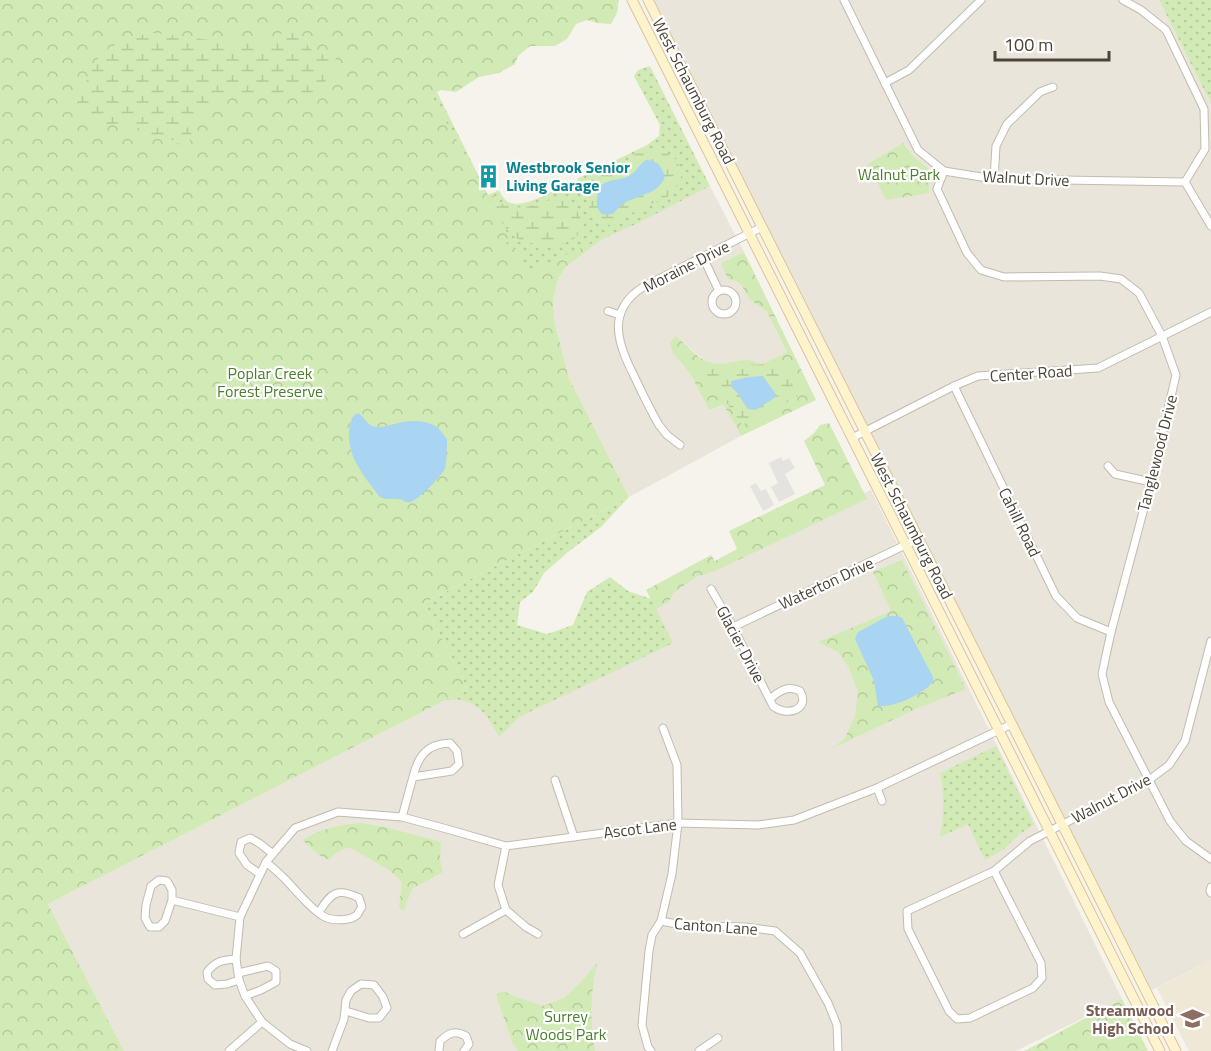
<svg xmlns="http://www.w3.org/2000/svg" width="1211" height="1051" font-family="'Titillium Web',sans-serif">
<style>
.residential{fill:#eae5da}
.education{fill:#efe8d6}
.grass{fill:url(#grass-dots)}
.forest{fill:url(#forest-crowns)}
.wetland{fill:url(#wetland-marsh)}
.parking{fill:#e5e3e0}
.water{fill:#a9d4f2}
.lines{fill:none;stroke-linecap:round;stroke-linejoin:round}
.minor-casing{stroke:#c2bbae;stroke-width:9}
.secondary-casing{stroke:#d6c79b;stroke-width:11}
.minor{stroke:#fff;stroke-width:7}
.secondary{stroke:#fff3cd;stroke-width:9}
.labels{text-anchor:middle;stroke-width:4.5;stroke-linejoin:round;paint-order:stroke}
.street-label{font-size:16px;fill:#4b4439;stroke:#fff}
.culture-label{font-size:16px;font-weight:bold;fill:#0d838f;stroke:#fff;text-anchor:start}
.park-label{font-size:16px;fill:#4a7f2a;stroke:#fff}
.education-label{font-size:16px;font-weight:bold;fill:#785e54;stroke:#fff;text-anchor:end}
</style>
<defs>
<pattern id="grass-dots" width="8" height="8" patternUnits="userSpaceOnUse" patternTransform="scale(1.5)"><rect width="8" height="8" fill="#d2eab5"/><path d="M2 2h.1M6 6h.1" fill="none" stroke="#b6ca9c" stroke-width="1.8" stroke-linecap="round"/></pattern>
<pattern id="forest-crowns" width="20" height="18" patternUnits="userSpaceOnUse" patternTransform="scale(1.5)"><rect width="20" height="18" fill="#d2eab5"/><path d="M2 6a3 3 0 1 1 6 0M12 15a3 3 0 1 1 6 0" fill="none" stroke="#b6ca9c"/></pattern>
<pattern id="wetland-marsh" width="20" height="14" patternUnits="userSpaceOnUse" patternTransform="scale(1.5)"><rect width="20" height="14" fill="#d2eab5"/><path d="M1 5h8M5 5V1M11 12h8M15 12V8" fill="none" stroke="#b6ca9c"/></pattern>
</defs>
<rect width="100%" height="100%" fill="#f6f3ec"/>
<g class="residential">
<path d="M653,0H1159L1211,104V960L1150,991Z"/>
<path d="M710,186L744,252L721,263L736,281L742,286L749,299L767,312L787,352L762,364L748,360L721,365L707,362L693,351L682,340L681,364L692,377L709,410L723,405L726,409L741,436L629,497L569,378L555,324L553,300L558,279L567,266L604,238Z"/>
<path d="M871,490L1122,999L1016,1051H124L48,904L467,689Z"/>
</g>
<path class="education" d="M1211,960V1051H1189L1157,988Z"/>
<g class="grass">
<path d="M1159,0H1211V104Z"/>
<path d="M650,66L710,186L638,223L518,277L427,96L437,92L488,195L499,190C501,194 504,199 508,202C522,210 552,191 565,185L570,192L581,186L577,179L647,145L659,136L660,125L634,76L638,70Z"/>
<path d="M629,497L601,527L568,552L544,573L533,592L520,602L517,625L547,634L573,625L587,592L610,577L628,591L651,599L673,643L519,717L499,737C491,721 481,704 461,700C457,699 451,700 446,700L467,689L424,603Z"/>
<path d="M996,746L1034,825L1018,835L1004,849L985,860L968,824L940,837C944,813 945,797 940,773Z"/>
</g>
<g class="forest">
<path d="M0,0H619V1L618,3C619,11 615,17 611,24L597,23L587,20L576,24L567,39L555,46H530L518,56L515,64L499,73L479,77L456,92L441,90L428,97L437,106L488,195L491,205L504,225L509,239L506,244L512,248H516L521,253L522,263L532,270L604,238L567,266L558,279L553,300L555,324L569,378L629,497L424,603L467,689L48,904L124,1051H0Z"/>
<path d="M903,143L912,155L932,172L933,175L929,185V193L886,200L868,164Z"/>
<path d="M744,252L816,400L741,436L726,409L723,405L709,410L692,377L673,353L670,343L675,336C687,343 695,358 709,362C723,367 734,360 748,360C752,360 758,363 762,364L787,352L767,312L749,299L742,286L736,281L728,279L721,263Z"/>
<path d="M829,423L867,499L715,571L696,577L673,593L669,602L656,609L646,590L711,555L715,561L737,549L729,531L825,485L804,441L814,433L820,425Z"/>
<path d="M902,560L966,689L918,708L833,748L845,738L855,716L858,692L849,668L838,652L818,642L891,611L873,572Z"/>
<path d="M361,823L389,828L441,842L440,859L443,872L413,888L407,901L404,911L399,907L402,882L389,870L349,847L336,853L329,860L319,855L302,840C322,828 339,825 361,823Z"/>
<path d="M597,963C591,992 589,1021 595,1051H518L513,1044L496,995L503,991L514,996L543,1006L564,998L582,981Z"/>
<path d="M1122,999L1148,1051H1024C1058,1034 1089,1015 1122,999Z"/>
</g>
<g class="wetland">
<path d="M285,32C307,33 300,40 313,51C321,56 329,54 338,55L331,67L327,79L320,88L304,96L237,93L223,102L203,115L192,127L191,137L185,153L174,140H166L151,135L128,122L103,126L89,121L80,110L78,100L80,90L86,82L98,58L109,48L134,36L155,33L225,42L268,40Z"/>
<path d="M649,151H663L677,160L682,175L676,189L666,198L635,211L620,222L609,225L597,220L590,211L587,197L588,182L598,172L624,163L635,154Z"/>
<path d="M493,195C496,198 500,203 504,205C509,208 516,208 522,207C557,204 563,181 584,224C582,228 579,234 576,237C563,249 527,247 514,236C503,228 496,213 490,201Z"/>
<path d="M777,358L798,397L767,412L742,425L705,372L708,367C722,371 734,369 747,363C760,367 765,364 777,358Z"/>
</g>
<g class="parking">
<path d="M781,457L783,461L789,458L795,468L785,474L795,494L779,502L771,487L778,483L769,463Z"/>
<path d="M756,483L761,491L766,489L774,505L763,511L750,486Z"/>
</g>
<g class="water">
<path d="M646,160C658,161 660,165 665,176C657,200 628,192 614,213C610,215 605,216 601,213C598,210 596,203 597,199C598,174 619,184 632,174C637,170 640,164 646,160Z"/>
<path d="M763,376L777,396L756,410L748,409C741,401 741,395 732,388L731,381L749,377Z"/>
<path d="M358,413C365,417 367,426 376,427C382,428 389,425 395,424C408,420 426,419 438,428C441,431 444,436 447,439C447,446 447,461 445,468C442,476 419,499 411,502C406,504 403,499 398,499C390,498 386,501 379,496C363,474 344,454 350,424C352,418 352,416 358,413Z"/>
<path d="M888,616H898L902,618L933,677V682C923,694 894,708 878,706L874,681L855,639L858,632Z"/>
</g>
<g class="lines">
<defs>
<g id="minor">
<path d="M844,0L918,150L944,171L994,179L1185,182L1211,226"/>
<path d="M1123,0L1141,10L1166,30L1204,109L1205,149L1185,182"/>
<path d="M885,83L909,70L981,0"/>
<path d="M944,171L937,189L967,253L981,270L1004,277L1100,276L1121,279L1139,293L1162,336L1176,375L1151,482L1111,632L1102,674L1109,702L1170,821L1186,841L1211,859"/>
<path d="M994,179L996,146L1007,124L1040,92L1053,87"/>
<path d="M703,257L719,291"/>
<circle cx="724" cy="302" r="12"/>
<path d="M608,311L620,315"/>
<path d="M954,386L1056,596L1077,618L1111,632"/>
<path d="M852,438L954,386L978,376L1098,368L1211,312"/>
<path d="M680,445L667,435L659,425C651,411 643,395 636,380C619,346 604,312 643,287L762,227"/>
<path d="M1108,466L1115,474L1151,482"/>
<path d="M711,589L733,627L773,706C786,717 811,710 800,691C788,685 779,691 770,699"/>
<path d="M733,627L918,539"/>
<path d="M555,780L574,837"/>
<path d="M877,788L882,801"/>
<path d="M402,817L413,777L452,771L459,764L457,751L450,743C427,744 418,756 413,777"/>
<path d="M506,846L498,885L506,910L526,927L538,934"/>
<path d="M266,862C272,867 278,872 284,878C295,889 311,910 325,917C333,921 350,921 357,915C359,912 360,909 362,907L359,898C337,887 331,893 319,912"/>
<path d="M994,871L1041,963L1042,978L1033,988L970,1018L957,1019L949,1011L908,929L907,911L994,871L1030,841L1149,780L1169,765L1185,741L1211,641"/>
<path d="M260,874L247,865L239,853L241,842L250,838L259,843L273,854"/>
<path d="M1211,887L1210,891L1211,893"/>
<path d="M172,900L165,921L159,927H150L145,918L146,905L151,886L159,880L167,881L172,890V900L240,917"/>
<path d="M661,921L687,926L745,927L775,931L800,953L828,1003L837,1025L838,1051"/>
<path d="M463,934L506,910"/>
<path d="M236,959C222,960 216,961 207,972L208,979L215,985L227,984L239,980"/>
<path d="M238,973L268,966L276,971V982L261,990L245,996"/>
<path d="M229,1051L262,1022"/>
<path d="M307,1051L290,1044L262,1022L245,996L239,980L236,959L240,917L266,862L295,828L338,812L402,817L447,829L506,846L678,823L758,825L794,820L877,788L1012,724"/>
<path d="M332,1051L344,1019L346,1000L351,991L361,984L374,985L383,997L387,1008L379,1018H369L346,1011"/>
<path d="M439,1051L440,1041C449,1033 454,1030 466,1036L469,1044L464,1051"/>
<path d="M651,1051L648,1047L642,1025L649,951L652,935L661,921L672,874L678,823L677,765L663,728"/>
<path d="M699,1051L718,1038"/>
</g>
<g id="secondary">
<path d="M632,0L1160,1051"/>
<path d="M648,0L1176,1051"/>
</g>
</defs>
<use href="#minor" class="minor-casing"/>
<use href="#secondary" class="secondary-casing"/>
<use href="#minor" class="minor"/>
<use href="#secondary" class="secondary"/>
</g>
<defs>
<symbol id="building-bare" viewBox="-9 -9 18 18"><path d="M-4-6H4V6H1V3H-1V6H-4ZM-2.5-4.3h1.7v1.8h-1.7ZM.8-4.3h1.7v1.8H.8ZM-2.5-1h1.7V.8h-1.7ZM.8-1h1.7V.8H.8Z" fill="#0f9aa8" stroke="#fff" stroke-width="2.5" paint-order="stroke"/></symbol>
<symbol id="school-bare" viewBox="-9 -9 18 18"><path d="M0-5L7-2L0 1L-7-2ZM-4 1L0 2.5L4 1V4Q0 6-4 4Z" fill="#8d6e63" stroke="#fff" stroke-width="2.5" paint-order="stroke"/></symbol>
</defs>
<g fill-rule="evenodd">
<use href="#building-bare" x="472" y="160" width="33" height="33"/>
<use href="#school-bare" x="1176" y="1002" width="33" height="33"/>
</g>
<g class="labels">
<g class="street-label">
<text transform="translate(694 91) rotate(63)" y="6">West Schaumburg Road</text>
<text transform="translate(1026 178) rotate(3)" y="6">Walnut Drive</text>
<text transform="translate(686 266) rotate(-27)" y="6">Moraine Drive</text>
<text transform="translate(1031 373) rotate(-4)" y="6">Center Road</text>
<text transform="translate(1157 453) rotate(-76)" y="6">Tanglewood Drive</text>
<text transform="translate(1020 522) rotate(64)" y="6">Cahill Road</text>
<text transform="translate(912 526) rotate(63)" y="6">West Schaumburg Road</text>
<text transform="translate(826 583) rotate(-25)" y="6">Waterton Drive</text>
<text transform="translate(741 644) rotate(62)" y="6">Glacier Drive</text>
<text transform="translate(1111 798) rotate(-28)" y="6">Walnut Drive</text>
<text transform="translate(640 828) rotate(-7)" y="6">Ascot Lane</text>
<text transform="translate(716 926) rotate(4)" y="6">Canton Lane</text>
</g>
<g class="culture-label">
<text x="506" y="173">Westbrook Senior<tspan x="506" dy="18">Living Garage</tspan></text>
</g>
<g class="park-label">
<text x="899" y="180">Walnut Park</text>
<text x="270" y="379">Poplar Creek<tspan x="270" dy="18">Forest Preserve</tspan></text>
<text x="566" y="1022">Surrey<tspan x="566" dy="18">Woods Park</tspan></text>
</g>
<g class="education-label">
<text x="1174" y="1016">Streamwood<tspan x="1174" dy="18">High School</tspan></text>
</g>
</g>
<path d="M995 51v9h114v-9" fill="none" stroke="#4b4439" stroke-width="3"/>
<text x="1004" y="51" font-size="18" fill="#4b4439" stroke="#ffffff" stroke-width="4.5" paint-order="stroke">100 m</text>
</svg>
